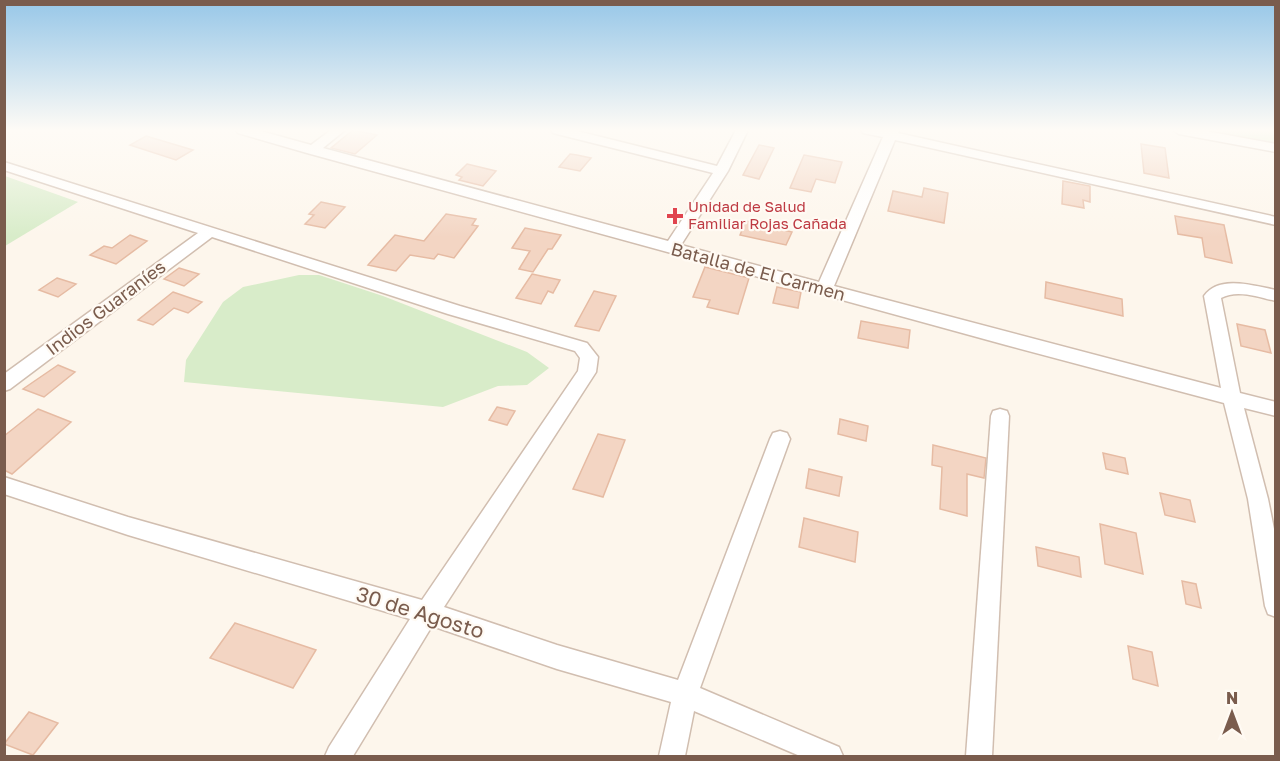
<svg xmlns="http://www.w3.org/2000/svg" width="1280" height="761" font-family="'Golos Text',sans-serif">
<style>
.green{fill:#d8ecc9}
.building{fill:#f3d5c3;stroke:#e6bba3;stroke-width:1.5}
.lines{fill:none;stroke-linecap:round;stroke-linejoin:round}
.street-casing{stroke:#d1beb0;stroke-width:3}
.street{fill:#fff;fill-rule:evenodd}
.health-dot{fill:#e0444e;stroke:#fffaf3;stroke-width:2}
.labels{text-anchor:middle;stroke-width:4.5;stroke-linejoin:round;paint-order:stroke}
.far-health-label{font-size:15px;fill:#be3a42;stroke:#fffaf3;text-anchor:start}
.street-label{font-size:18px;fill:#7a5c4d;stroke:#fffaf3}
.near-street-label{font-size:21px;fill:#7a5c4d;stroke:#fffaf3}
</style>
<rect width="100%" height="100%" fill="#fdf6ec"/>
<g class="green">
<path d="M1221,130H1275V142L1247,143L1226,137Z"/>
<path d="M5,176L78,202L5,246Z"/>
<path d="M299,275H319L383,296L527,352L549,368L527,385L498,386L443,407L184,382L186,360L223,302L243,287Z"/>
</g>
<g class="building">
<path d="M353,130L377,135L355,154L331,148Z"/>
<path d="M146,136L193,150L176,160L130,145Z"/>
<path d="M1141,144L1165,148L1169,178L1144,173Z"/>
<path d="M759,145L774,148L759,179L743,175Z"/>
<path d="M570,154L577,155L591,158L580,171L559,167Z"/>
<path d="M804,155L842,162L835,183L816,179L811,192L790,188Z"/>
<path d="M467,164L496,171L483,186L459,180L462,177L456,175Z"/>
<path d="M1063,181L1090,186V202L1083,200L1084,208L1062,204Z"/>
<path d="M924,188L948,193L944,223L888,211L893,191L922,197Z"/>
<path d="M321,202L345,207L325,228L305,224L314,215L309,214Z"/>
<path d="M446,214L476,219L472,225L478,226L454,258L438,254L434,259L410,255L396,271L368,265L395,235L424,241Z"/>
<path d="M1175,216L1224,225L1232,263L1205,257L1202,238L1178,234Z"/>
<path d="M746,221L792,232L786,245L740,235Z"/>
<path d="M525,228L561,235L552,249H548L533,272L519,269L530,251L512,248Z"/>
<path d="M130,235L147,241L116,264L90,255L104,246L112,248Z"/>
<path d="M705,267L749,278L738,314L707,307L710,300L693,297Z"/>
<path d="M179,268L199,274L184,286L164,279Z"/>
<path d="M532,274L560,280L553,293L548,291L541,304L516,298Z"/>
<path d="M57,278L76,284L58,297L39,290Z"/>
<path d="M1046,282L1122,299L1123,316L1045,298Z"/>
<path d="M777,287L801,292L798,308L773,303Z"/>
<path d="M594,291L616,296L599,331L575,326Z"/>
<path d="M173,292L202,302L188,313L174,308L153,325L138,320Z"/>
<path d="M861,321L910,330L908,348L858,338Z"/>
<path d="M1237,324L1265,330L1271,353L1241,346Z"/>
<path d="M58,365L75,372L44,397L23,389Z"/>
<path d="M497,407L515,411L507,425L489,420Z"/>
<path d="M38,409L71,422L12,474L4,470V436Z"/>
<path d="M840,419L868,426L866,441L838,434Z"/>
<path d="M598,434L625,440L603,497L573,489Z"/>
<path d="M933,445L986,458L984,478L967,474V516L940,509L942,467L932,465Z"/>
<path d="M1103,453L1125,458L1128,474L1106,469Z"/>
<path d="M809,469L842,477L839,496L806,488Z"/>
<path d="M1160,493L1190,500L1195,522L1165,515Z"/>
<path d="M804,518L858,532L855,562L799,547Z"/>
<path d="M1100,524L1136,533L1143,574L1105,564Z"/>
<path d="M1036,547L1079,557L1081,577L1038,566Z"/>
<path d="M1182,581L1196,584L1201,608L1186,604Z"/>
<path d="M235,623L316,650L293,688L210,658Z"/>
<path d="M1128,646L1152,652L1158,686L1133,679Z"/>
<path d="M29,712L58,723L33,755L4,744Z"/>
</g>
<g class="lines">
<defs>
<g id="street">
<path d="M236,130H257L311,145L331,130H345L323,148L668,241L713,173L553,133L551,130H573L717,166L736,130H748L728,171L681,245L819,282L883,137L863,133L861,130H899L898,133L1276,217V225L895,140L834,286L1221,388L1204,296C1219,274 1255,286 1276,290V301C1258,297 1237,289 1221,298L1240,393L1276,402V416L1244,408L1268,499L1276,539V617L1268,614L1265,606L1248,499L1224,403L1006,345L307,153L238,133Z"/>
<path d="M1173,130H1200L1276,144V152L1179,134Z"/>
<path d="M4,162L460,306L587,343L598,357L596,372L444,607L557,645L678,680L770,439L773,433L780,431L787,433L790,439L700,688L839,747L843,756H800L694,711L685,756H659L671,702L557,669L432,626L353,756H325L329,747L410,619L128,535L4,494V477L128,517L422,600L578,371L580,358L575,351L448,314L212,237L10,389L4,391V374L198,233L4,170Z"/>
<path d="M1000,409L1007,411L1009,416L992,756H966L991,416L993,411Z"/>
</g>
</defs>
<use href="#street" class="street-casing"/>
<use href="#street" class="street"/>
</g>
<linearGradient id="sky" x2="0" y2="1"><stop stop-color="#97c7e8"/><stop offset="0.55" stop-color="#fefbf6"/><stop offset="1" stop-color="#fefbf6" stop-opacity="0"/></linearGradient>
<rect width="1280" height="237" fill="url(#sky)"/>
<path class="health-dot" d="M672 207h6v6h6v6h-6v6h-6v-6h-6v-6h6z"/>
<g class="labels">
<g class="far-health-label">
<text x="688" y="212">Unidad de Salud<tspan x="688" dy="17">Familiar Rojas Cañada</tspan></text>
</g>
<g class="street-label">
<text transform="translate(758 272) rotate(15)" y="6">Batalla de El Carmen</text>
<text transform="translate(106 308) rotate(-37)" y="6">Indios Guaraníes</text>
</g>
<g class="near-street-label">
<text transform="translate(420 613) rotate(17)" y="7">30 de Agosto</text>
</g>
</g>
<rect width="1280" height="761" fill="none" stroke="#7a5c4d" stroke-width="12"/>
<g transform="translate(1232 713)" stroke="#fffaf3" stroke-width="4.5" paint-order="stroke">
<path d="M0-4.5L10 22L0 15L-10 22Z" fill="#7a5c4d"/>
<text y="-9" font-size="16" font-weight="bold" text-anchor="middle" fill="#7a5c4d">N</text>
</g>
</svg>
